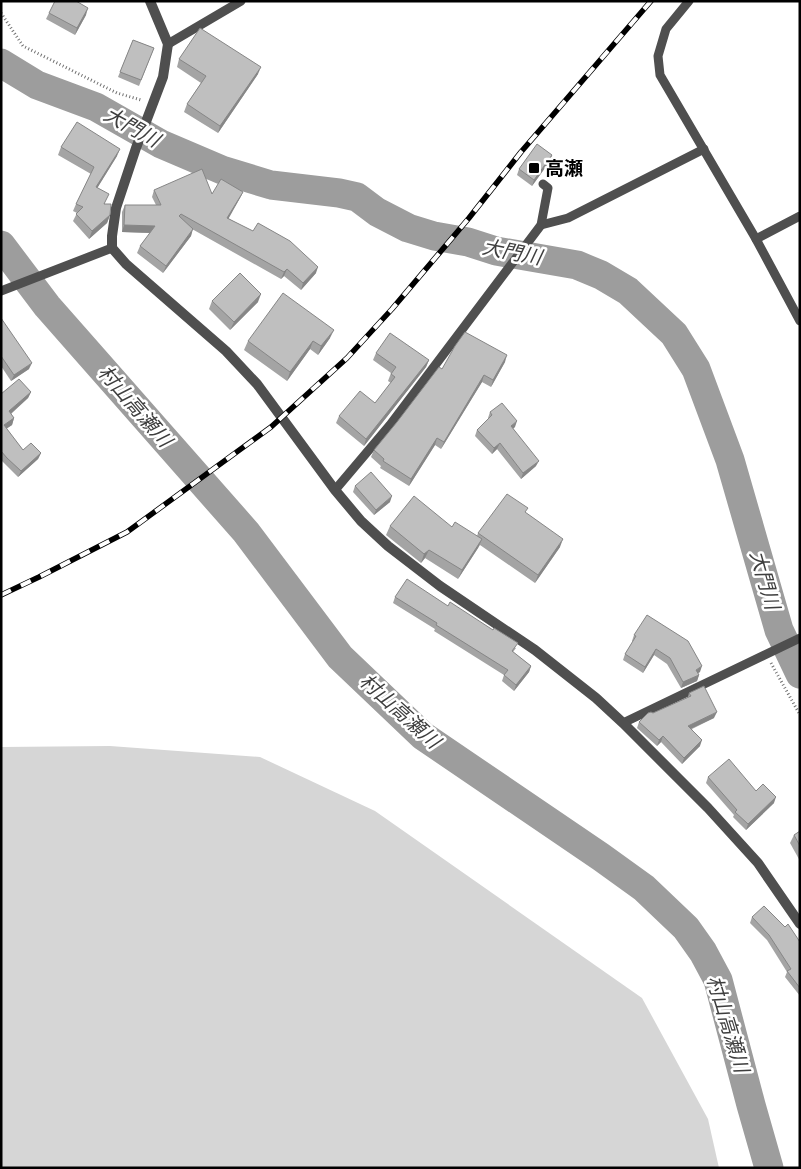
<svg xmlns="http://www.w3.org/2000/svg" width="801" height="1169" font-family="Mulish,'Noto Sans JP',sans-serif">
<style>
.green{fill:#d6d6d6}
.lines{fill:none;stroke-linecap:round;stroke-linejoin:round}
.river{stroke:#9d9d9d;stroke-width:29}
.path{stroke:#717171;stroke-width:3;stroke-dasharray:1 2.5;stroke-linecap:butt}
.service{stroke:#4f4f4f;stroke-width:9}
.minor{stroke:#4f4f4f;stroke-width:10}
.rail-casing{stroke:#000;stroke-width:5.5}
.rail{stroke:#fff;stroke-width:4;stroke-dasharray:11;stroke-linecap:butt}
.wall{fill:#a4a4a4}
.shaded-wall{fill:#868686}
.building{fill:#bfbfbf;stroke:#868686}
.poi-dot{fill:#000;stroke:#fff;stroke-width:2}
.labels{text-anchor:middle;stroke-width:5;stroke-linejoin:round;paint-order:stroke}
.poi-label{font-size:19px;font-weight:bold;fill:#000;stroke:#fff;text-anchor:start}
.water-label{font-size:20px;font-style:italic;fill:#3e3e3e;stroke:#fff}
</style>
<rect width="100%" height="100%" fill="#fff"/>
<path class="green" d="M110,746L260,757L375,811L642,998L708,1119L719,1168H1V747Z"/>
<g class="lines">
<g class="river">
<path d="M1,63L37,85L96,107L161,144L222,170L271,185L339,193L357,197L377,212L408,228L434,236L468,242L496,251L577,265L601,275L628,291L674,334L696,369L730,460L779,630L800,674"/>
<path d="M1,245L47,306L246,532L340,657L423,736L601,857L644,888L686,928L703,952L718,980L751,1105L769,1168"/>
</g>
<g class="path">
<path d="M1,13L23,46L117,93L141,100"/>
<path d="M771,663L800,715"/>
</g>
<g class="service">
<path d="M689,1L666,29L658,56L660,75L756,239L800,321"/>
<path d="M168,44L241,1"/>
<path d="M541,225L568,218L704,149"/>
<path d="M756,239L800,216"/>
<path d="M1,291L112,248"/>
<path d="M335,490L390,425L541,225L548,188L543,184"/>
<path d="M623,723L800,638"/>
</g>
<path class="minor" d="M150,1L168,44L163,77L136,148L116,208L112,236V248L126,264L226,351L257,384L335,490L361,521L388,546L440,586L535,650L596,698L623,723L708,808L758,863L800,924"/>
<defs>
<path id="rail" d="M1,595L39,577L127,532L271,427L347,358L392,309L469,218L521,152L651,1"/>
</defs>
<use href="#rail" class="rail-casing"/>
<use href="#rail" class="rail"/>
</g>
<g class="wall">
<path d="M49,13L86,15L75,35L46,19Z"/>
<path d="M133,40L154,48L139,86L118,77Z"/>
<path d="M179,59L258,74L218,133L184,112L187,104L201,83L177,67Z"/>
<path d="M61,147L117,156L97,188L105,204L110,215L107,223L89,239L73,221L77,213L73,211L76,204L91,174L58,155Z"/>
<path d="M552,155L550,161L532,186L517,175L519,169Z"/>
<path d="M154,190L212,194L243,192L240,198L228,218L316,273L301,290L284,276L281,279L192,229L191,236L163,273L137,253L140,246L150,233L122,232V212L125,205H156L152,197Z"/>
<path d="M212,301L258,302L230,330L209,309Z"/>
<path d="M1,318L29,369L11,381L1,366Z"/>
<path d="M330,338L318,355L310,349L287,381L244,350L248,341Z"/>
<path d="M376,353L429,360L426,367L364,446L336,423L339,416L375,403L391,383L388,381L391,373L373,360Z"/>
<path d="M505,362L491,387L482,382L441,449L435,445L409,486L380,468L381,466L371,457L374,450L442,369Z"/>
<path d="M31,392L28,398L11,414L14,418L12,425L6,429L23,450L41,453L38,459L18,477L1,460V394Z"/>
<path d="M490,412L515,427L513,428L536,466L521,479L497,449L492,454L475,436L477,430L489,419L488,418Z"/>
<path d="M355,486L390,502L374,515L353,492Z"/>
<path d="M526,513L560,547L535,583L480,545L478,548L458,579L425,558L421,563L386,535L390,526L452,527L477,536L478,533Z"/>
<path d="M395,597L516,648L513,652L531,666L529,672L514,691L502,681L504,675L434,631L435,629L393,603Z"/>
<path d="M634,635L700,672L698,673L699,675L697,681L681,688L667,664L654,655L643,673L623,660L625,654L633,642L632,641Z"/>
<path d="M689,693L714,718L692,729L700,746L682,764L661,742L657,746L637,728L639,722L653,713L688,697Z"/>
<path d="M708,777L756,791L774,803L746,830L733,817L734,815L706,783Z"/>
<path d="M800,831V861L790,843L794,835Z"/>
<path d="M752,917L800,942V996L785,977L787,972L767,940L750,923Z"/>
</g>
<g class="shaded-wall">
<path d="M88,8L86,15L75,35L77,28Z"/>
<path d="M261,67L258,74L218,133L220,126Z"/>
<path d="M120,149L117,156L93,195L96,187Z"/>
<path d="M552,155L550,161L532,186L534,180Z"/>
<path d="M243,192L240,198L225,225L227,218Z"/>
<path d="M110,215L107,223L89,239L92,231Z"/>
<path d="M124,225L155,226L153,233L122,232Z"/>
<path d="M193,229L191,236L163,273L166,266Z"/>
<path d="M318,267L316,273L301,290L303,283Z"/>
<path d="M287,269L284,276L281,279L284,272Z"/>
<path d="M261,294L258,302L230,330L234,322Z"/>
<path d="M334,330L330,338L318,355L321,346Z"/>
<path d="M313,341L310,349L287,381L290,372Z"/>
<path d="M507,355L505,362L491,387L493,380Z"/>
<path d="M429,360L426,367L364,446L366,439Z"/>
<path d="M32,363L29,369L11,381L14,375Z"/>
<path d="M484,375L482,382L441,449L444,442Z"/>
<path d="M31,392L28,398L7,417L9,411Z"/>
<path d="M14,418L12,425L1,432L4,425Z"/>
<path d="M517,421L515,427L509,432L511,426Z"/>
<path d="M437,438L435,445L409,486L411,479Z"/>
<path d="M500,443L497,449L492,454L494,448Z"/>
<path d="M41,453L38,459L18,477L21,471Z"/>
<path d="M539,461L536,466L521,479L523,473Z"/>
<path d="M392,496L390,502L374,515L376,510Z"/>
<path d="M482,539L478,548L458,579L462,570Z"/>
<path d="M563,539L560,547L535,583L538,575Z"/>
<path d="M429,550L425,558L421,563L424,554Z"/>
<path d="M656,649L654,655L643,673L645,667Z"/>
<path d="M531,666L529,672L514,691L516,685Z"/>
<path d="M702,666L700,672L694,675L696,670Z"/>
<path d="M699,675L697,681L681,688L683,682Z"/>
<path d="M717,712L714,718L686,731L688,726Z"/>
<path d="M663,736L661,742L657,746L659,740Z"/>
<path d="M702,740L700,746L682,764L684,758Z"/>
<path d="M776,797L774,803L746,830L748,824Z"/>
</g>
<g class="building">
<path d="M55,1H76L88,8L77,28L49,13Z"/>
<path d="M200,28L261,67L220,126L187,104L206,76L179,59Z"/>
<path d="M133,40L154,48L141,80L120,72Z"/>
<path d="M77,122L120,149L96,187L109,194L104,204H111L110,215L92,231L76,214L83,207L76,204L94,167L61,147Z"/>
<path d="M537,144L552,155L534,180L519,169Z"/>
<path d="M202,169L212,194L221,179L243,192L227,218L253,231L258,223L290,241L318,267L303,283L287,269L284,272L181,214L179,216L193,229L166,266L140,246L155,226L124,225L125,205H161L154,190Z"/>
<path d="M240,273L261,294L234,322L212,301Z"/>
<path d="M283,293L334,330L321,346L313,341L290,372L248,341Z"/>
<path d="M1,318L32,363L14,375L1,356Z"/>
<path d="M465,332L507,355L493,380L484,375L444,442L437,438L411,479L383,461L384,459L374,450L397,422L439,367L442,369L455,346Z"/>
<path d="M390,333L429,360L366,439L339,416L360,391L375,403L395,377L391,374L396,367L376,353Z"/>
<path d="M19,379L31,392L9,411L14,418L4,425L23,450L31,443L41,453L21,471L7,458L1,451V394Z"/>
<path d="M502,403L517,421L511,426L539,461L523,473L500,443L494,448L477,430L492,415L490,412Z"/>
<path d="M371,472L392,496L376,510L355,486Z"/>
<path d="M507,494L528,508L525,512L563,539L538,575L478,533Z"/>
<path d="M414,496L452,527L455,522L482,539L462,570L429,550L424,554L390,526Z"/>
<path d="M407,579L448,606L450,602L493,630L494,628L518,643L512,651L531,666L516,685L504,675L508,670L436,625L437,623L395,597Z"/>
<path d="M647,615L688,641L702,666L696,670L699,675L683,682L670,658L656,649L645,667L625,654L636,636L634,635Z"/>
<path d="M704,686L717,712L688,726L702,740L684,758L663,736L659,740L639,722L648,713L651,712L653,713L691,696L689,693Z"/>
<path d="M729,759L756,791L763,784L776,797L748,824L735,812L737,810L708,777Z"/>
<path d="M800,831V846L794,835Z"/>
<path d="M764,906L785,927L788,924L800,942V988L787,971L791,969L769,935L752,917Z"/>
</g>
<rect class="poi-dot" x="528" y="162" width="12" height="12" rx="2.5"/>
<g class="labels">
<g class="poi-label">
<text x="545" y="175">高瀬</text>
</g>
<g class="water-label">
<text transform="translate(132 127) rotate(29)" y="7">大門川</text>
<text transform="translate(512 252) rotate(11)" y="7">大門川</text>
<text transform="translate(135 406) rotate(49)" y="7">村山高瀬川</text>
<text transform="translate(765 580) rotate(74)" y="7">大門川</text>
<text transform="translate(400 711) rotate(42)" y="7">村山高瀬川</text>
<text transform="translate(728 1024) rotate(73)" y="7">村山高瀬川</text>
</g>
</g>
<rect width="801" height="1169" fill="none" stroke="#000000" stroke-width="5"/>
</svg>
